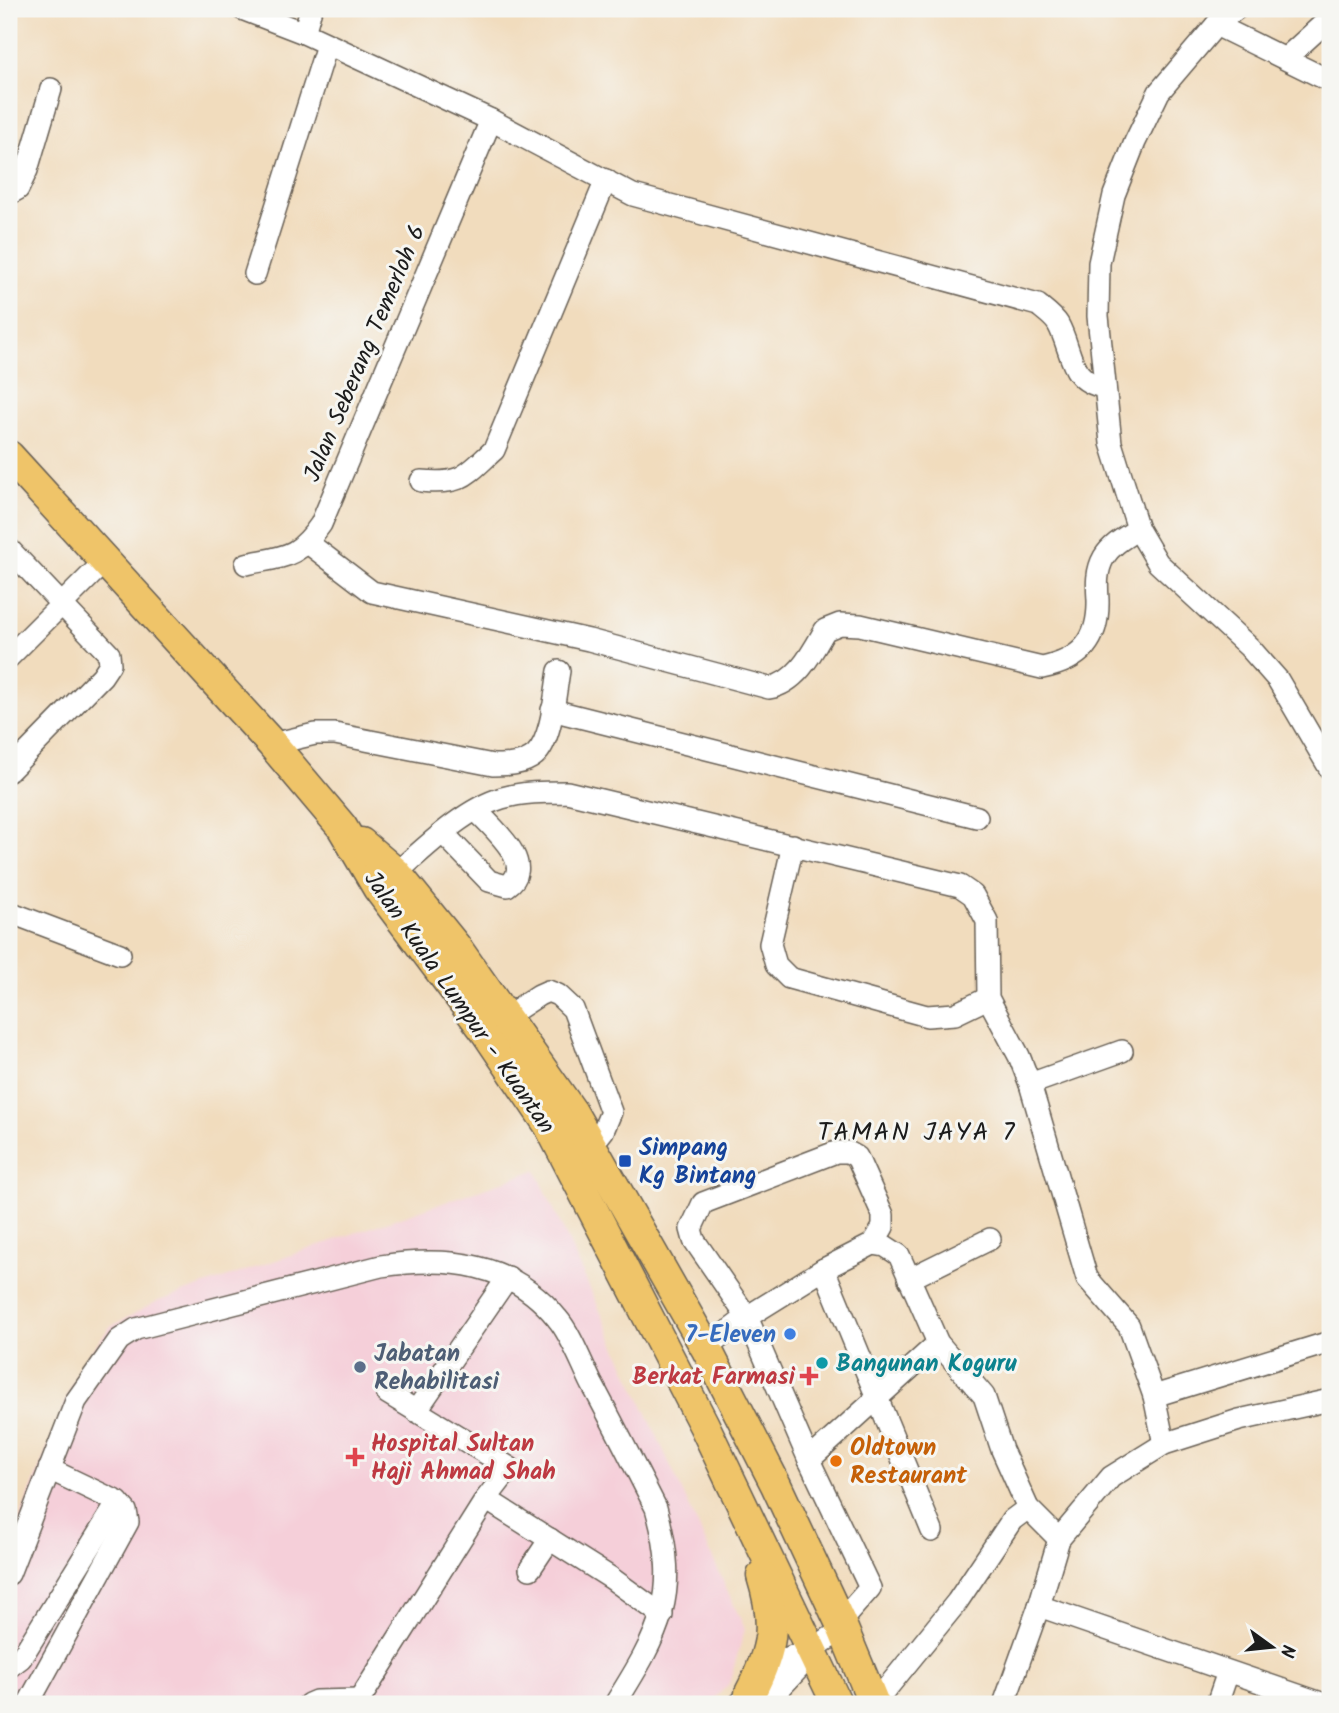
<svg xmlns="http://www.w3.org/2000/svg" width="1339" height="1713" font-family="Kalam,sans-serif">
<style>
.built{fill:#f5cfd9}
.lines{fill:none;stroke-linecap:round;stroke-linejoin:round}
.minor-casing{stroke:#675f54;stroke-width:24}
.highway-casing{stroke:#675f54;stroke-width:33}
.minor{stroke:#fff;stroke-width:21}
.highway{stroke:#efc469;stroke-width:30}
.transit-dot{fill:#1a4fb4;stroke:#f6f6f2;stroke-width:2.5}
.shop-dot{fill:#3f7fe0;stroke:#f6f6f2;stroke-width:2.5}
.culture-dot{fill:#0f9aa8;stroke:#f6f6f2;stroke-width:2.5}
.service-dot{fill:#5c6f8a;stroke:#f6f6f2;stroke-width:2.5}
.health-dot{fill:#e0444e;stroke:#f6f6f2;stroke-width:2.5}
.food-dot{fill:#e8710a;stroke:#f6f6f2;stroke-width:2.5}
.labels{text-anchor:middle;stroke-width:6;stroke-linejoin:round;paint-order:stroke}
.street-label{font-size:24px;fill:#1c1c1c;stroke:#f6f6f2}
.transit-label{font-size:24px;font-weight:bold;fill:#164399;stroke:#f6f6f2;text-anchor:start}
.shop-label{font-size:24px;font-weight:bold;fill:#366cbe;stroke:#f6f6f2;text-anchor:end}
.service-label{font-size:24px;font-weight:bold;fill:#4e5e75;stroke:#f6f6f2;text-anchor:start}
.culture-label{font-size:24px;font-weight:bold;fill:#0d838f;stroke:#f6f6f2;text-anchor:start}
.health-label{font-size:24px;font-weight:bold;fill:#be3a42;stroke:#f6f6f2;text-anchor:end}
.food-label{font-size:24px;font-weight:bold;fill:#c56008;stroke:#f6f6f2;text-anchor:start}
.neighbourhood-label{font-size:26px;letter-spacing:2px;fill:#1c1c1c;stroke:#f6f6f2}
</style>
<rect width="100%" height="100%" fill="#f6f6f2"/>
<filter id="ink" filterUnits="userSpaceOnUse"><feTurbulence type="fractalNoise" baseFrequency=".0143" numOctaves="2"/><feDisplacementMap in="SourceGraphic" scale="14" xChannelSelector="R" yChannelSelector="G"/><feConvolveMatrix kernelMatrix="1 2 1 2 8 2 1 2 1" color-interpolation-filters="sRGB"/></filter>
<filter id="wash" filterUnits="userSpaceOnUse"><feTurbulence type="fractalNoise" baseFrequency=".00686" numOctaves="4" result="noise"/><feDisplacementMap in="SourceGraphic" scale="28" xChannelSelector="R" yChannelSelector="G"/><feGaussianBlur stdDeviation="1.57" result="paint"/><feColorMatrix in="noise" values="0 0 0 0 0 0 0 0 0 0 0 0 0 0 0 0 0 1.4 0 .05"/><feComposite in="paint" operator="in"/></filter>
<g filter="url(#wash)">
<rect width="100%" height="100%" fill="#f1dcbd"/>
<path class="built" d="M536,1170L745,1629L729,1684L709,1704H9V1547L79,1367L110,1327L156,1302Z"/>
</g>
<g filter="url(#ink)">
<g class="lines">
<defs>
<g id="minor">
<path d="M242,9L304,33L491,120L633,195L1038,305C1044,310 1054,317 1058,324C1073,351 1068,382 1105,387"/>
<path d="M1236,9L1216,25L1159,92L1135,142L1114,195L1099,263L1098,316L1111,443L1138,529L1158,563L1249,647L1278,680L1330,769"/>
<path d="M1216,25L1330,81"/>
<path d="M304,33L311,9"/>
<path d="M1286,58L1330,18"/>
<path d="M9,194L18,189L27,170L51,89"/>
<path d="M255,274L327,45"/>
<path d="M421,481C462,485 465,476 494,450L606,180"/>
<path d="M308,543L372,592L589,640L769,688C797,683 812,653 825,630L840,624L860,625L1042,668C1081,660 1099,641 1098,600C1097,585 1096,571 1104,557C1112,544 1126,537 1138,529"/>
<path d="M9,549L109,654L110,664L102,676L9,771"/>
<path d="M246,564C285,556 297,559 321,524L491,120"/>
<path d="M9,657L105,561"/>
<path d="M552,710L977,817"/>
<path d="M272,744L315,734H335L493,765C507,765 523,765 535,755C552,740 555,693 559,671"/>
<path d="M443,833L489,881L507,886C538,865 492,828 476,810"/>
<path d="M793,845L770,944L776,965L789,978L927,1016L955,1014L988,998"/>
<path d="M387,881C419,854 461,810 502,798C523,792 544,792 567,792L960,886L973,895L987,921L988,998L1019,1056L1030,1084L1087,1278L1129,1326L1154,1396L1164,1444"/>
<path d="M9,912L120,954"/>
<path d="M507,1016L539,995L548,991L558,995L573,1009L611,1112L603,1131L591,1146"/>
<path d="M1030,1084L1122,1051"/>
<path d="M824,1269L932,1531"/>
<path d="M909,1279L990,1239"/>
<path d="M706,1348L747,1317L824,1269L873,1244L885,1246L899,1255L938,1343L984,1396L1002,1450L1028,1508L1059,1539"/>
<path d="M1154,1396L1330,1342"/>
<path d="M416,1411L508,1277"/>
<path d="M809,1460L938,1343"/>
<path d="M486,1499L611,1578L662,1615"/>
<path d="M530,1569L550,1539"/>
<path d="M9,1574L76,1401L119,1340L136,1329L381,1266C448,1256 512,1262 557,1318C571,1334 582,1364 592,1384C614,1425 635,1467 656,1508C681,1595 660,1632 615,1704"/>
<path d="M1039,1606L1324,1704"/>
<path d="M840,1622L870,1588L809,1460L747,1317L694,1240L691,1229L703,1203L836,1152H848L857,1157L883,1215V1227L873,1244"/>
<path d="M9,1667L21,1658L118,1502"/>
<path d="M28,1704L128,1522L126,1511L118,1502L49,1469"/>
<path d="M309,1704L316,1701L360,1700"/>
<path d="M357,1704L486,1499L510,1468L387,1393"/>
<path d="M739,1704L790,1657L811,1650L843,1629"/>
<path d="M765,1704L799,1668L810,1652"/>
<path d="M874,1704L957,1602L1012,1520L1028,1508"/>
<path d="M1004,1704L1039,1606L1059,1539L1111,1477L1164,1444L1239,1420L1330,1400"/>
<path d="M1217,1704L1228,1672"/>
</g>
<g id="highway">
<path d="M9,456L272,744L342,827L378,888L486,1032L549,1125L704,1425L837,1704"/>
<path d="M361,843L396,873L456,947L572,1112L706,1348L776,1485L840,1622L874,1704"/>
<path d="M750,1693C773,1649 777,1624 762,1576"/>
</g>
</defs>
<use href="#minor" class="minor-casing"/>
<use href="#highway" class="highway-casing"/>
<use href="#minor" class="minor"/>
<use href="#highway" class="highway"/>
</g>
</g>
<rect class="transit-dot" x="618" y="1154" width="14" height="14" rx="3.5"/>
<circle class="shop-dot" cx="790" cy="1334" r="7"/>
<circle class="culture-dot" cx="822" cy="1363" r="7"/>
<circle class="service-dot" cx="360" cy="1367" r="7"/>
<g class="health-dot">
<path d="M805.5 1365.5h7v7h7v7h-7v7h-7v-7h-7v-7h7z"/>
<path d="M351.5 1446.5h7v7h7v7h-7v7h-7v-7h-7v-7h7z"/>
</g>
<circle class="food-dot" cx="836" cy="1461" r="7"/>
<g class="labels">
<g class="street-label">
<text transform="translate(364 353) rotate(-67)" y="8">Jalan Seberang Temerloh 6</text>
<text transform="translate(460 1002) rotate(55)" y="8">Jalan Kuala Lumpur - Kuantan</text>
</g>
<g class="transit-label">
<text x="639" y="1155">Simpang<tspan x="639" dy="28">Kg Bintang</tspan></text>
</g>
<g class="shop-label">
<text x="776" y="1342">7-Eleven</text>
</g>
<g class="service-label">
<text x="374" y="1361">Jabatan<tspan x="374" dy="28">Rehabilitasi</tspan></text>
</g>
<g class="culture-label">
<text x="836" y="1371">Bangunan Koguru</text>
</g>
<g class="health-label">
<text x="795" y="1384">Berkat Farmasi</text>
<text x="371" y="1451" text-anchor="start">Hospital Sultan<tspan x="371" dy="28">Haji Ahmad Shah</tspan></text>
</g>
<g class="food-label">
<text x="850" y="1455">Oldtown<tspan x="850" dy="28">Restaurant</tspan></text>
</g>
<g class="neighbourhood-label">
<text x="917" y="1140">TAMAN JAYA 7</text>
</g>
</g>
<rect width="1339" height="1713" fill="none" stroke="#f6f6f2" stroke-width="35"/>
<g transform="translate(1272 1647) rotate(105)" stroke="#f6f6f2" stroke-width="5" paint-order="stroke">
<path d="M0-5L12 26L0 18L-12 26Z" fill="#1c1c1c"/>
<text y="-10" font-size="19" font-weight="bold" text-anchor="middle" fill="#1c1c1c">N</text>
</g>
</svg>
